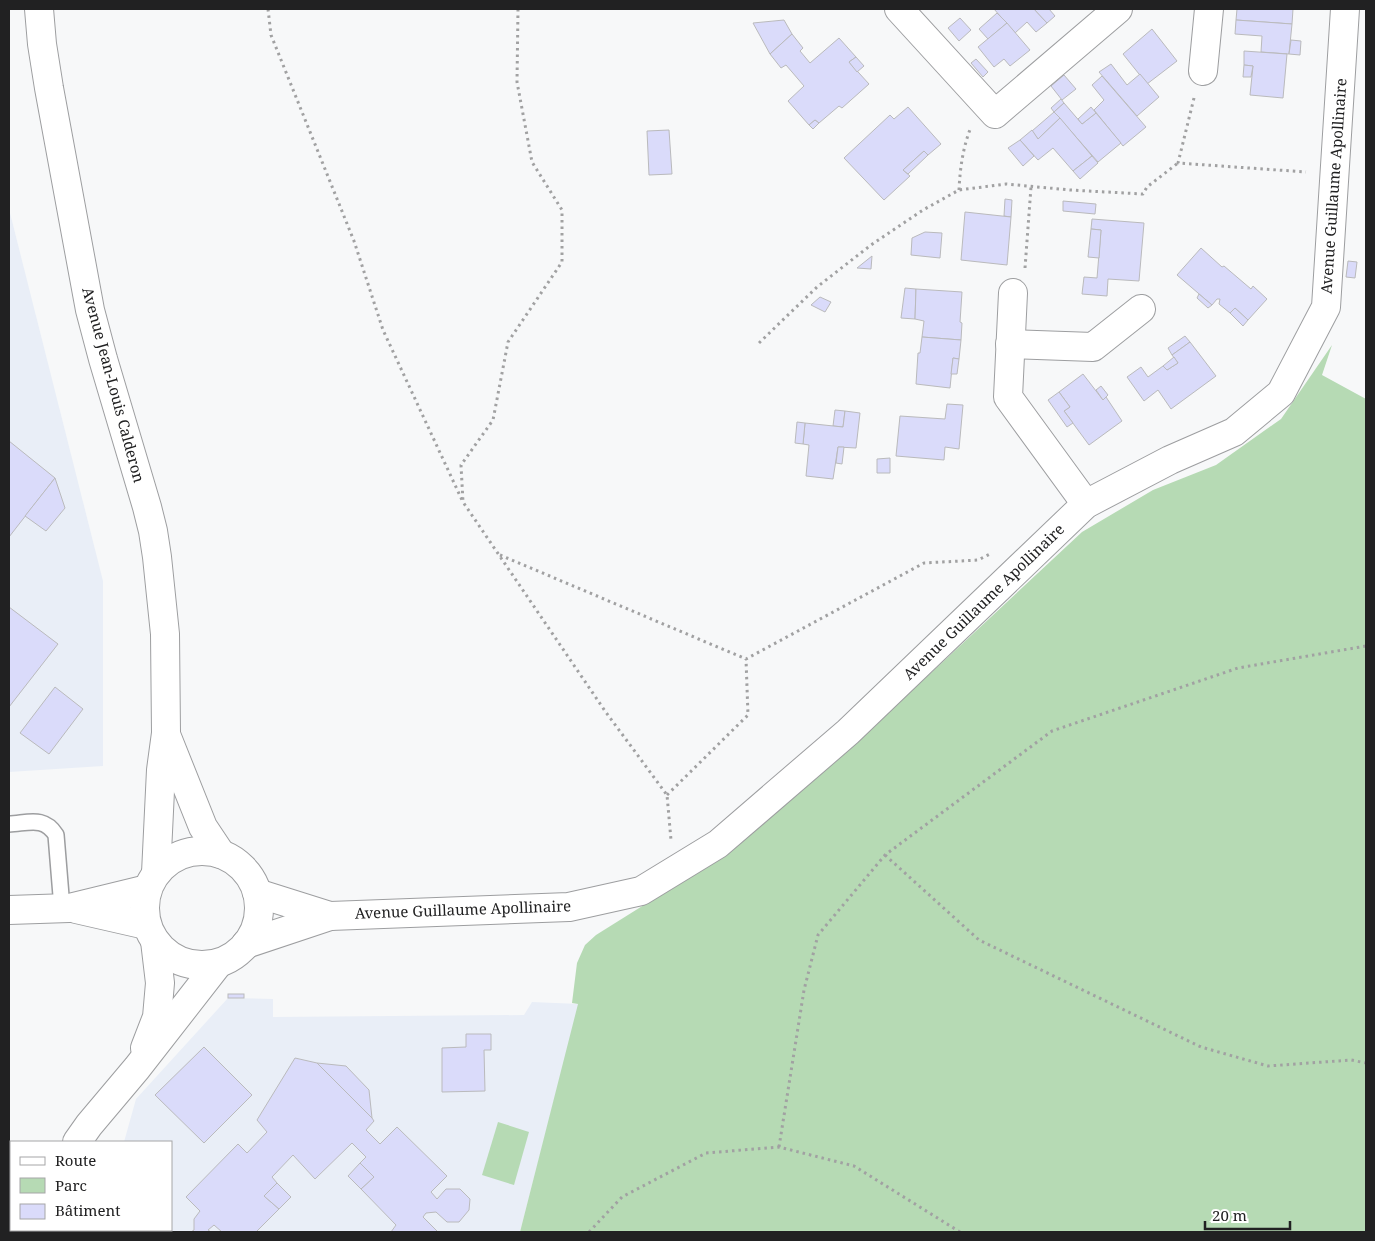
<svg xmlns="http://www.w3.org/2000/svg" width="1375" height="1241" font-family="'Noto Serif',serif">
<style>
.built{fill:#e9eef7}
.green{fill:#b6dab4}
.building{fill:#dadbfa;stroke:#bababc}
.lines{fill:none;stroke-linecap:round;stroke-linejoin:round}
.lane-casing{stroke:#9d9ea0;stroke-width:18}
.street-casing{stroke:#9d9ea0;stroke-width:30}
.path{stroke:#a1a1a2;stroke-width:3;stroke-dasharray:2.5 4;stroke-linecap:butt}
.lane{stroke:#fff;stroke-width:15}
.street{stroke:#fff;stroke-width:28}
.labels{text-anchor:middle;stroke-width:4;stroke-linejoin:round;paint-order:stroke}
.street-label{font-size:15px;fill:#212122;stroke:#fff}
</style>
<rect width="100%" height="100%" fill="#f7f8f9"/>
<g class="built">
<path d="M9,209L103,581V766L9,772Z"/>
<path d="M228,998L273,999V1017L524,1015L532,1002L579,1004L520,1232H105V1230H171V1142H124L136,1099Z"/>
</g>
<g class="green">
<path d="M1332,345L1322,375L1366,399V1232H520L578,1004L572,1003L577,963L585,945L596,935L735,848L932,672L1082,532L1153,490L1216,465L1281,419Z"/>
<path d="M498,1122L529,1132L514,1185L482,1175Z"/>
<path d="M63,1230H105V1232H62Z"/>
</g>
<g class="building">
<path d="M994,9H1034L1047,23L1036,32L1027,22L1015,33Z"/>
<path d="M1034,9H1049L1055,16L1047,23Z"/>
<path d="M1237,9H1293L1292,24L1236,20Z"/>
<path d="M997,13L1007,23L988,39L979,29Z"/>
<path d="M960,18L971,30L959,41L948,28Z"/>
<path d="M784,20L792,34L770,54L753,23Z"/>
<path d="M1236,20L1292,24L1289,54L1261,52L1262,36L1235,34Z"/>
<path d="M1007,23L1030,50L1010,66L1004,59L994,67L978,47Z"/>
<path d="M1152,29L1177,61L1147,84L1123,54Z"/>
<path d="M792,34L803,48L800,51L810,63L839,38L856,57L849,62L869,84L842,108L839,106L819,123L815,120L809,125L788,101L804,86L786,65L781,68L770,54Z"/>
<path d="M1291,40L1301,41L1300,55L1289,54Z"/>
<path d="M1244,51L1287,54L1283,98L1250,95L1253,66L1244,65Z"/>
<path d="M856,57L864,66L857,72L849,62Z"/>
<path d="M976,59L988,72L983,77L971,63Z"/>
<path d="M1111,64L1127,85L1140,74L1159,97L1137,116L1099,72Z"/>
<path d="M1244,65L1253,66L1251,77H1243Z"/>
<path d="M1064,75L1076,89L1062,100L1051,86Z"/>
<path d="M1102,76L1146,127L1123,146L1094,110L1104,100L1092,85Z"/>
<path d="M1061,99L1064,103L1054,112L1051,108Z"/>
<path d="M1064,103L1082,124L1096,113L1121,143L1098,162L1054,112Z"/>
<path d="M908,107L941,144L928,155L924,151L903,170L910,176L884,200L844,158L890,115L894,119Z"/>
<path d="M1091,107L1096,113L1082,124L1078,119Z"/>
<path d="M1054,112L1060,118L1038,139L1032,131Z"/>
<path d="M1060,118L1092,156L1073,171L1053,148L1038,160L1020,140L1032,130L1038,139Z"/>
<path d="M815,120L819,123L813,129L809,125Z"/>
<path d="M669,130L672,174L649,175L647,131Z"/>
<path d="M1020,140L1034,156L1023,166L1008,148Z"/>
<path d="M924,151L928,155L908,174L903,170Z"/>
<path d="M1092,156L1098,163L1080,179L1073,171Z"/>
<path d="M1005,199L1012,200L1011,217L1004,216Z"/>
<path d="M1063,201L1096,204L1095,214L1063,211Z"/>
<path d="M965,212L1011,217L1007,265L961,260Z"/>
<path d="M1092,219L1144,223L1139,281L1108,279L1107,296L1082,294L1084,277L1097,278L1101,230L1091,229Z"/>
<path d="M1091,229L1101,230L1099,258L1088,257Z"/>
<path d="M925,232L942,233L940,258L911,255L912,238Z"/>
<path d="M1201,248L1222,267L1224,266L1251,289L1253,286L1267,299L1248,320L1235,308L1230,313L1219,304L1220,299H1217L1212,305L1177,275Z"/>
<path d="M872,256L871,269L857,268Z"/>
<path d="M1348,261L1357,262L1355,278L1346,277Z"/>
<path d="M905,288L916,289L915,319L901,318Z"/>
<path d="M916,289L962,292L960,322L962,323L961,340L922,337L924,321L915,319Z"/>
<path d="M1199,294L1212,305L1208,308L1197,298Z"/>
<path d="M820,297L831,302L825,312L811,305Z"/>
<path d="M1235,308L1248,320L1243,326L1230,313Z"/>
<path d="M1185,336L1190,342L1172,355L1168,348Z"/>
<path d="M922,337L961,340L959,359L953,358L950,388L916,384L918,353H920Z"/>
<path d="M1190,342L1216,376L1171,409L1158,390L1144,401L1127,377L1141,367L1148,377L1163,366L1167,370L1178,363L1172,355Z"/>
<path d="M1174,357L1178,363L1167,370L1163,366Z"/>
<path d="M953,358L959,359L957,374H951Z"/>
<path d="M1083,374L1103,400L1106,397L1122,421L1089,445L1064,411L1070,407L1059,392Z"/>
<path d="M1101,386L1108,395L1103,400L1096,390Z"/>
<path d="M1059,392L1070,407L1064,411L1073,423L1067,427L1048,400Z"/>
<path d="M947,404L963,405L959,449L945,447L944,460L896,456L900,416L945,419Z"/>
<path d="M835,410L845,411L843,427L833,426Z"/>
<path d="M845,411L860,413L856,448L838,447L833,479L806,476L809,445L803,444L805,423L843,427Z"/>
<path d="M797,422L805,423L803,444L795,443Z"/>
<path d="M9,441L55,478L9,537Z"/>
<path d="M838,447H844L842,464L836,463Z"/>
<path d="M890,458V473H877V459Z"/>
<path d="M55,478L65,508L46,531L25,516Z"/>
<path d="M9,607L58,644L9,707Z"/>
<path d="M55,687L83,709L49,754L20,733Z"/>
<rect x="228" y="994" width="16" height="4"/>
<path d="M466,1034H491V1050H484L485,1091L442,1092V1048L466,1047Z"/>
<path d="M204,1047L252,1095L204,1143L155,1095Z"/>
<path d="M295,1058L317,1063L372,1118L374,1121L366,1130L380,1144L397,1127L447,1176L431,1192L437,1199L446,1189H460L470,1199L469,1210L459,1222H447L436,1212L426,1213L423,1217L438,1232H391L396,1225L361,1189L374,1177L360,1163L366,1157L352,1143L315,1179L293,1155L272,1177L277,1183L264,1196L279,1209L256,1232H222L214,1225L208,1230L211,1232H191L194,1230V1219L200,1211L186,1197L238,1144L247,1153L267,1132L257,1120Z"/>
<path d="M317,1063L346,1066L369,1090L372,1118Z"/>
<path d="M360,1163L374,1177L361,1189L348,1176Z"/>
<path d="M277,1183L291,1197L279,1209L264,1196Z"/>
</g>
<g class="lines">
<defs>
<path id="lane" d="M9,824C29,823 44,816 56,835L62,908"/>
<g id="street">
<path d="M39,9L42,44L49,88L90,310L103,359L147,507L153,531L157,557L165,634L166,733L161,770L156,873"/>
<path d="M899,9L995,114L1118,9"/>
<path d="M1203,71L1209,9"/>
<path d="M1013,293L1008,397L1086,504"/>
<path d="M1010,344L1093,347L1141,309"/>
<path d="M167,737L203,827L221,854"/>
<circle cx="202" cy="908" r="57"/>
<path d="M257,893L330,916"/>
<path d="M76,909L146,925"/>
<path d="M9,910L69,908L147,889"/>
<path d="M246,944L330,916L569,907L641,891L718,844L848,732L1086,504L1170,460L1234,432L1281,393L1326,307L1345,9"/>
<path d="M145,1048L157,1017L160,983L155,941"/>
<path d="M77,1142L89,1125L137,1068L218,964"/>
<path d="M33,1232L34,1230"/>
</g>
</defs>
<use href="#lane" class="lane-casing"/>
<use href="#street" class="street-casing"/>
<g class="path">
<path d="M268,9L271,35L354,241L383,330L462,500"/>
<path d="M518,9L517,82L532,162L562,210V262L508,342L493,420L461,465L463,502L605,711L667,795L671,840"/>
<path d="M1194,98L1178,163L1306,172"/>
<path d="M959,190C960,168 963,147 971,127"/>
<path d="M1025,268L1031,187"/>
<path d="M759,343L817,287L871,245L923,210L959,190L1006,184L1070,190L1143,194L1147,187L1178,163"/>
<path d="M500,555L746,659L924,563L978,560L992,553"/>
<path d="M667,795L748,715L746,659"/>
<path d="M885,855L979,940L1201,1047L1268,1066L1351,1060L1366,1063"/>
<path d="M779,1147L804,990L818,935L885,855L1052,731L1238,668L1366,646"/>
<path d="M92,1232V1230"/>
<path d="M589,1232L622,1197L706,1153L779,1147L854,1166L960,1232"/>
</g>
<use href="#lane" class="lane"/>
<use href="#street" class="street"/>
</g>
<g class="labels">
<g class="street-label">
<text transform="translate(1334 186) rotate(-86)" y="5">Avenue Guillaume Apollinaire</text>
<text transform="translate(113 385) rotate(75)" y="5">Avenue Jean-Louis Calderon</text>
<text transform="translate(984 602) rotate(-44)" y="5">Avenue Guillaume Apollinaire</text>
<text transform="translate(463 910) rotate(-2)" y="5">Avenue Guillaume Apollinaire</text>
</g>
</g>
<rect width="1375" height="1241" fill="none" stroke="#212122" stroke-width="20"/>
<rect x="10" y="1141" width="162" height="90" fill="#ffffff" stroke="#a6a6a7"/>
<rect x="20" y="1157" width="25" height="8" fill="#ffffff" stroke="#a6a6a7"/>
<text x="55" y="1166" font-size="15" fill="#212122">Route</text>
<rect x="20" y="1178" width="25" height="15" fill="#b6dab4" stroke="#a6a6a7"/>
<text x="55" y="1191" font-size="15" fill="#212122">Parc</text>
<rect x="20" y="1204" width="25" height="15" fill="#dadbfa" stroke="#a6a6a7"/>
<text x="55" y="1216" font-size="15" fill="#212122">Bâtiment</text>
<path d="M1205 1221v8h85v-8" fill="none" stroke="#212122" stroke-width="2.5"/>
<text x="1212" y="1221" font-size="15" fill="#212122" stroke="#ffffff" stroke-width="4" paint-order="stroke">20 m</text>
</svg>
